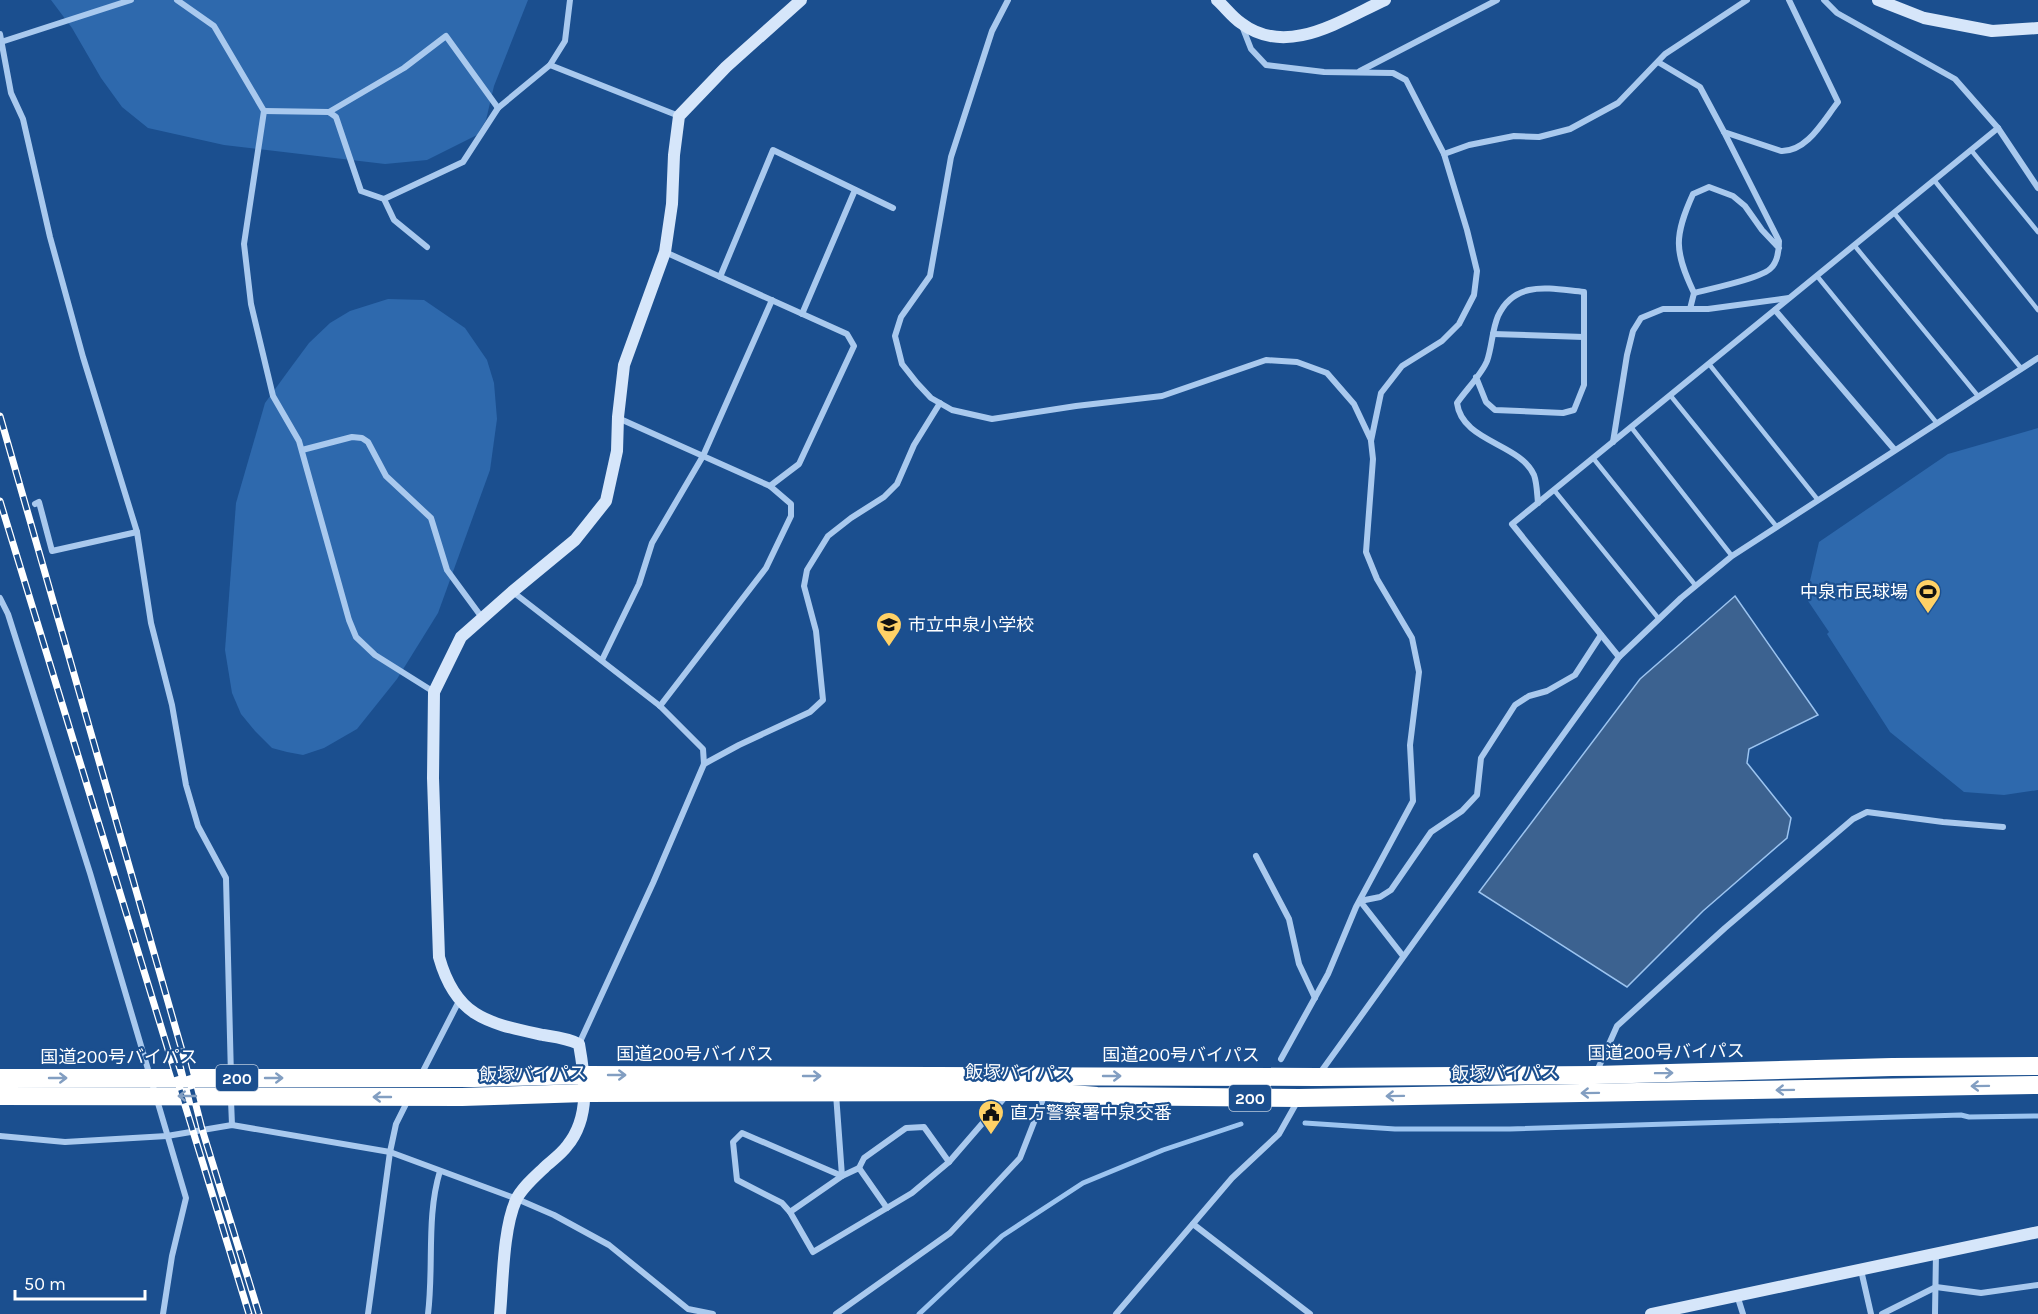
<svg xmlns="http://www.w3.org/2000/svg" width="2038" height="1314" font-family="Karla,'Noto Sans JP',sans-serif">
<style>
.green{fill:#2e69ad}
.water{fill:#3c6290;stroke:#9cc4f0;stroke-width:1.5}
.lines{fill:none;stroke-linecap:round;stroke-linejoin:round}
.stream{stroke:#9cc4f0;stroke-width:5}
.lane{stroke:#a9c9ee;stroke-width:4.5}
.street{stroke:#a9c9ee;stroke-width:6}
.secondary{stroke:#d6e6fa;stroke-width:12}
.highway{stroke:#fff;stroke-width:18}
.rail-casing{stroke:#fff;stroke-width:7}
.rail{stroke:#1b4f8f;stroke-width:4.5;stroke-dasharray:14;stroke-linecap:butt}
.oneway{stroke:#829ec1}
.labels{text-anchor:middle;stroke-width:4.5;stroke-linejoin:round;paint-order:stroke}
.shield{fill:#1b4f8f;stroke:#bbcadd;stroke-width:1.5}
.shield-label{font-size:16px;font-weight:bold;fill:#fff}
.poi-label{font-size:18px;fill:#fff;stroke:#1b4f8f;text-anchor:start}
.street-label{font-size:18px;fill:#fff;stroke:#1b4f8f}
</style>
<rect width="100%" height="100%" fill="#1b4f8f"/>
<g class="green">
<path d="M51,0H528L494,86L486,120L477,135L427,160L385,164L224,145L148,128L122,107L101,78L72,28Z"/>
<path d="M388,299L424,300L465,328L487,360L494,383L497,419L490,470L438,613L397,679L357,729L324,748L303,755L287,752L272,748L255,731L241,714L232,693L225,650L236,503L265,403L289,370L309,343L330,323L350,311Z"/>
<path d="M2038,428V790L2004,795L1964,792L1890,732L1827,634L1829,632L1806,598L1819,542L1948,454Z"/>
</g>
<path class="water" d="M1735,596L1818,715L1749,749L1747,763L1791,818L1787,838L1703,911L1627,987L1479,892L1640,679Z"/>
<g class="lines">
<g class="stream">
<path d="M1305,1123L1395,1129H1510L1961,1115L1969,1117L2038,1116"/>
<path d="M919,1314L1002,1236L1083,1183L1163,1150L1241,1124"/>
</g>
<g class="lane">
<path d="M1971,150L2038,232"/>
<path d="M1934,180L2038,310"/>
<path d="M1894,213L2021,368"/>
<path d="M1854,245L1978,396"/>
<path d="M1817,276L1936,422"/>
<path d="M1709,364L1818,500"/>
<path d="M1670,395L1777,527"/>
<path d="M1631,427L1732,556"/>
<path d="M1593,458L1696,586"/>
<path d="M1554,490L1659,619"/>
</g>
<g class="street">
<path d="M177,0L214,26L264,111L244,244L251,304L273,396L299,441L349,620L356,637L375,655L434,692"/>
<path d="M1008,0L992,31L951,157L930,276L901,317L895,336L902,364L917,383L931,398L952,410L992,419L1076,406L1162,396L1266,360L1297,362L1327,373L1354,404L1371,440"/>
<path d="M1824,0L1837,13L1955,79L1998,128L2038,188"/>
<path d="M1242,26L1251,49L1266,65L1324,72L1393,73L1406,80L1444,154L1467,230L1477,271L1474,295L1459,324L1442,341L1402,366L1381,393L1371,441L1373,459L1366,552L1377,579L1412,638L1419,672L1410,745L1413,801L1356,907L1328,974L1281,1059"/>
<path d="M0,34L11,93L23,119L50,237L83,357L137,532L151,623L172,705L186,785L198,826L226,878L231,1077"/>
<path d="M1,42L131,0"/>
<path d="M1658,62L1700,87L1724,132L1781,151C1807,152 1823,121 1838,102L1789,0"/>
<path d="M550,65L679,116"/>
<path d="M1360,71L1497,0"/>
<path d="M264,111L329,112L336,117L361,191L384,199L394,220L427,247"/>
<path d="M329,112L404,68L446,36L498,108"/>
<path d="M1724,132L1779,241C1779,251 1778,261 1771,268C1763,278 1709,289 1694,293C1674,251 1674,236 1693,194L1709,187L1733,196L1745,206L1762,230L1779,248"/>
<path d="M1444,154L1469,145L1514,136L1539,137L1570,129L1618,103L1665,54L1747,0"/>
<path d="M384,199L463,162L498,108L550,65L565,41L570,0"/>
<path d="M665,252L847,334L854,346L799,464L770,486"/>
<path d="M720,277L773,150L893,208"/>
<path d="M1690,309L1694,293"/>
<path d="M1775,310L1894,449"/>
<path d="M802,314L855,190"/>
<path d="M1493,334L1584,337"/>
<path d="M1476,377L1486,402L1495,410L1563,413L1574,410L1584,385V292C1551,289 1515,279 1498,316C1492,330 1492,347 1487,361C1482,374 1465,391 1457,403C1462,442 1520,443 1534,475C1537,483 1537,494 1538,503"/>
<path d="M618,418L770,486L791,504V516L766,568L660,706"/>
<path d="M1613,442L1627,355L1633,331L1641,318L1663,309H1708L1789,298"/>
<path d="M302,450L352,437L362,438L368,442L386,476L431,518L447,570L483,619"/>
<path d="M35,504L39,502L52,551L137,532"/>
<path d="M513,592L660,706L703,749L704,764L653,883L579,1044"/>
<path d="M0,598L8,614L90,873L186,1198L172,1256L163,1314"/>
<path d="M1619,657L1512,524L1998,128"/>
<path d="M602,660L639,584L652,543L703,456L772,300"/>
<path d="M704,764L739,745L810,712L823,700L816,631L804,586L807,570L828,536L851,518L884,497L897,484L914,445L940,403"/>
<path d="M1256,856L1289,919L1299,964L1315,998"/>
<path d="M1403,956L1360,901L1380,897L1391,890L1431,832L1462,811L1477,795L1481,758L1515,705L1529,696L1547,691L1575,675L1601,635"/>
<path d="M1597,1071L1617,1026L1725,928L1853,819L1867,812L1943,822L2003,827"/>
<path d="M1320,1073L1619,657L1681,598L1732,556L2038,358"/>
<path d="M421,1075L459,1001"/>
<path d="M836,1094L842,1176L790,1212L813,1252L912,1193L949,1162L1006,1096"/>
<path d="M231,1100L232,1125"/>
<path d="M0,1136L65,1142L167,1136L232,1125L390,1152L517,1199L554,1215L609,1245L688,1309L713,1314"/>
<path d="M859,1168L864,1158L906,1128L924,1127L949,1162"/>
<path d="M790,1212L782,1203L737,1180L733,1142L742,1133L842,1176L859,1168L887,1208"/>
<path d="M1193,1224L1310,1314"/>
<path d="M1861,1270L1871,1314"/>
<path d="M1737,1295L1743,1314"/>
<path d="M368,1314L390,1152L396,1124L408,1100"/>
<path d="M428,1314C434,1266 426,1217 440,1171"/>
<path d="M836,1314L950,1233L1020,1158L1045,1094"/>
<path d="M1116,1314L1232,1178L1279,1134L1297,1102"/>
<path d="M1882,1314L1936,1287L1981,1293L2038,1285"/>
<path d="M1935,1314L1936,1253"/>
</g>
<g class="secondary">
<path d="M1217,0C1225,7 1232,17 1241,23C1287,58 1341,20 1385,0"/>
<path d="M1878,0L1924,18L1992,31L2038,28"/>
<path d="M500,1314C503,1281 503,1229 516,1200C522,1187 537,1175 547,1165C554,1159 562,1153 567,1146C591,1117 585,1078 579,1044C567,1038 556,1037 543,1035C488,1023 456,1018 439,957L433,778L434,692L461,637L512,592L575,540L606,501L617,451L618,417L624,365L665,252L672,204L674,155L679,116L726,67L801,0"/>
<path d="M1651,1314L2038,1232"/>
</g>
<g class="highway">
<path d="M0,1078H474L584,1075L1317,1077L1595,1075L1892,1067L2038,1066"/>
<path d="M0,1096L462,1097L585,1093L1046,1092L1097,1096L1299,1098L2038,1085"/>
</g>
<defs>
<g id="rail">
<path d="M0,416L183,1054L202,1129L259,1314"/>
<path d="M0,501L249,1314"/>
</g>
</defs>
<use href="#rail" class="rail-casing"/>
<use href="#rail" class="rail"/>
</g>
<defs><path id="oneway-shaft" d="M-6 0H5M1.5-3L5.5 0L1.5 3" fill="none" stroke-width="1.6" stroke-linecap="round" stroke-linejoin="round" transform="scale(1.5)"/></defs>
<g class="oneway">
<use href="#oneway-shaft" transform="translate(1664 1073) rotate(-1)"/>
<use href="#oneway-shaft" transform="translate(617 1075)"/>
<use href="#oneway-shaft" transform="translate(812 1076)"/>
<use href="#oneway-shaft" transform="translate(1112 1076)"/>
<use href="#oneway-shaft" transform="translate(58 1078)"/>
<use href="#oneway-shaft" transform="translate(274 1078)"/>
<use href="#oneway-shaft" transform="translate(1980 1086) rotate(179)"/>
<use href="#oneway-shaft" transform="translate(1785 1090) rotate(179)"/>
<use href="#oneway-shaft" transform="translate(1590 1093) rotate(179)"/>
<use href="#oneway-shaft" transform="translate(187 1096) rotate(-180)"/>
<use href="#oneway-shaft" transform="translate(1395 1096) rotate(179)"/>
<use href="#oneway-shaft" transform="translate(382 1097) rotate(-180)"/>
</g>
<defs>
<symbol id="stadium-pin" viewBox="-11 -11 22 30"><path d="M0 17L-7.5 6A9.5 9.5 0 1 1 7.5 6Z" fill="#ffd166" stroke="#1b4f8f"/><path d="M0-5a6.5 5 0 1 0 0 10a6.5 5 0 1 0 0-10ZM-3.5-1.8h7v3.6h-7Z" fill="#111"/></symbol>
<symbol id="school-pin" viewBox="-11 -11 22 30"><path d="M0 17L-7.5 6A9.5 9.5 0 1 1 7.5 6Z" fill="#ffd166" stroke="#1b4f8f"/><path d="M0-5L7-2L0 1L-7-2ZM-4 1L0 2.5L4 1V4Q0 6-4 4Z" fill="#111"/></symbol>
<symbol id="civic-pin" viewBox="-11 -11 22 30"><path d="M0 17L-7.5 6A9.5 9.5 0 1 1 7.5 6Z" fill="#ffd166" stroke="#1b4f8f"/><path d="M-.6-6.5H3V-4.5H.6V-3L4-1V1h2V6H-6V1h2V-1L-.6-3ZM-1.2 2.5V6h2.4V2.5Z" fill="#111"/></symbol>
</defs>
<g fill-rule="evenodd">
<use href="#stadium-pin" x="1913" y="577" width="30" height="40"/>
<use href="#school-pin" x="874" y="610" width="30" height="40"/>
<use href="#civic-pin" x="976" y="1098" width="30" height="40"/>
</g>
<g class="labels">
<g class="shield">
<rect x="216" y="1065" width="42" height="26" rx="4.5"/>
<rect x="1229" y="1085" width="42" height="26" rx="4.5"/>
</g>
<g class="shield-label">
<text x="237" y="1084">200</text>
<text x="1250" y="1104">200</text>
</g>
<g class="poi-label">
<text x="1908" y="598" text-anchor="end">中泉市民球場</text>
<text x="908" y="631">市立中泉小学校</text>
<text x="1010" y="1119">直方警察署中泉交番</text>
</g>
<g class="street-label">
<text transform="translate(1666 1052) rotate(-1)" y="6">国道200号バイパス</text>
<text x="695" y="1060">国道200号バイパス</text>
<text x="1181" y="1061">国道200号バイパス</text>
<text x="119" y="1063">国道200号バイパス</text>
<text transform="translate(1019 1073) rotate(1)" y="6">飯塚バイパス</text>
<text transform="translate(1505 1073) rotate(-1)" y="6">飯塚バイパス</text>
<text transform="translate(533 1074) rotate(-1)" y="6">飯塚バイパス</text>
</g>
</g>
<path d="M15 1290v9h130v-9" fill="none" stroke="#ffffff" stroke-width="3"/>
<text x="24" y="1290" font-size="18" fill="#ffffff" stroke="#1b4f8f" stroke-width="4.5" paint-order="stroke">50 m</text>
</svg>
